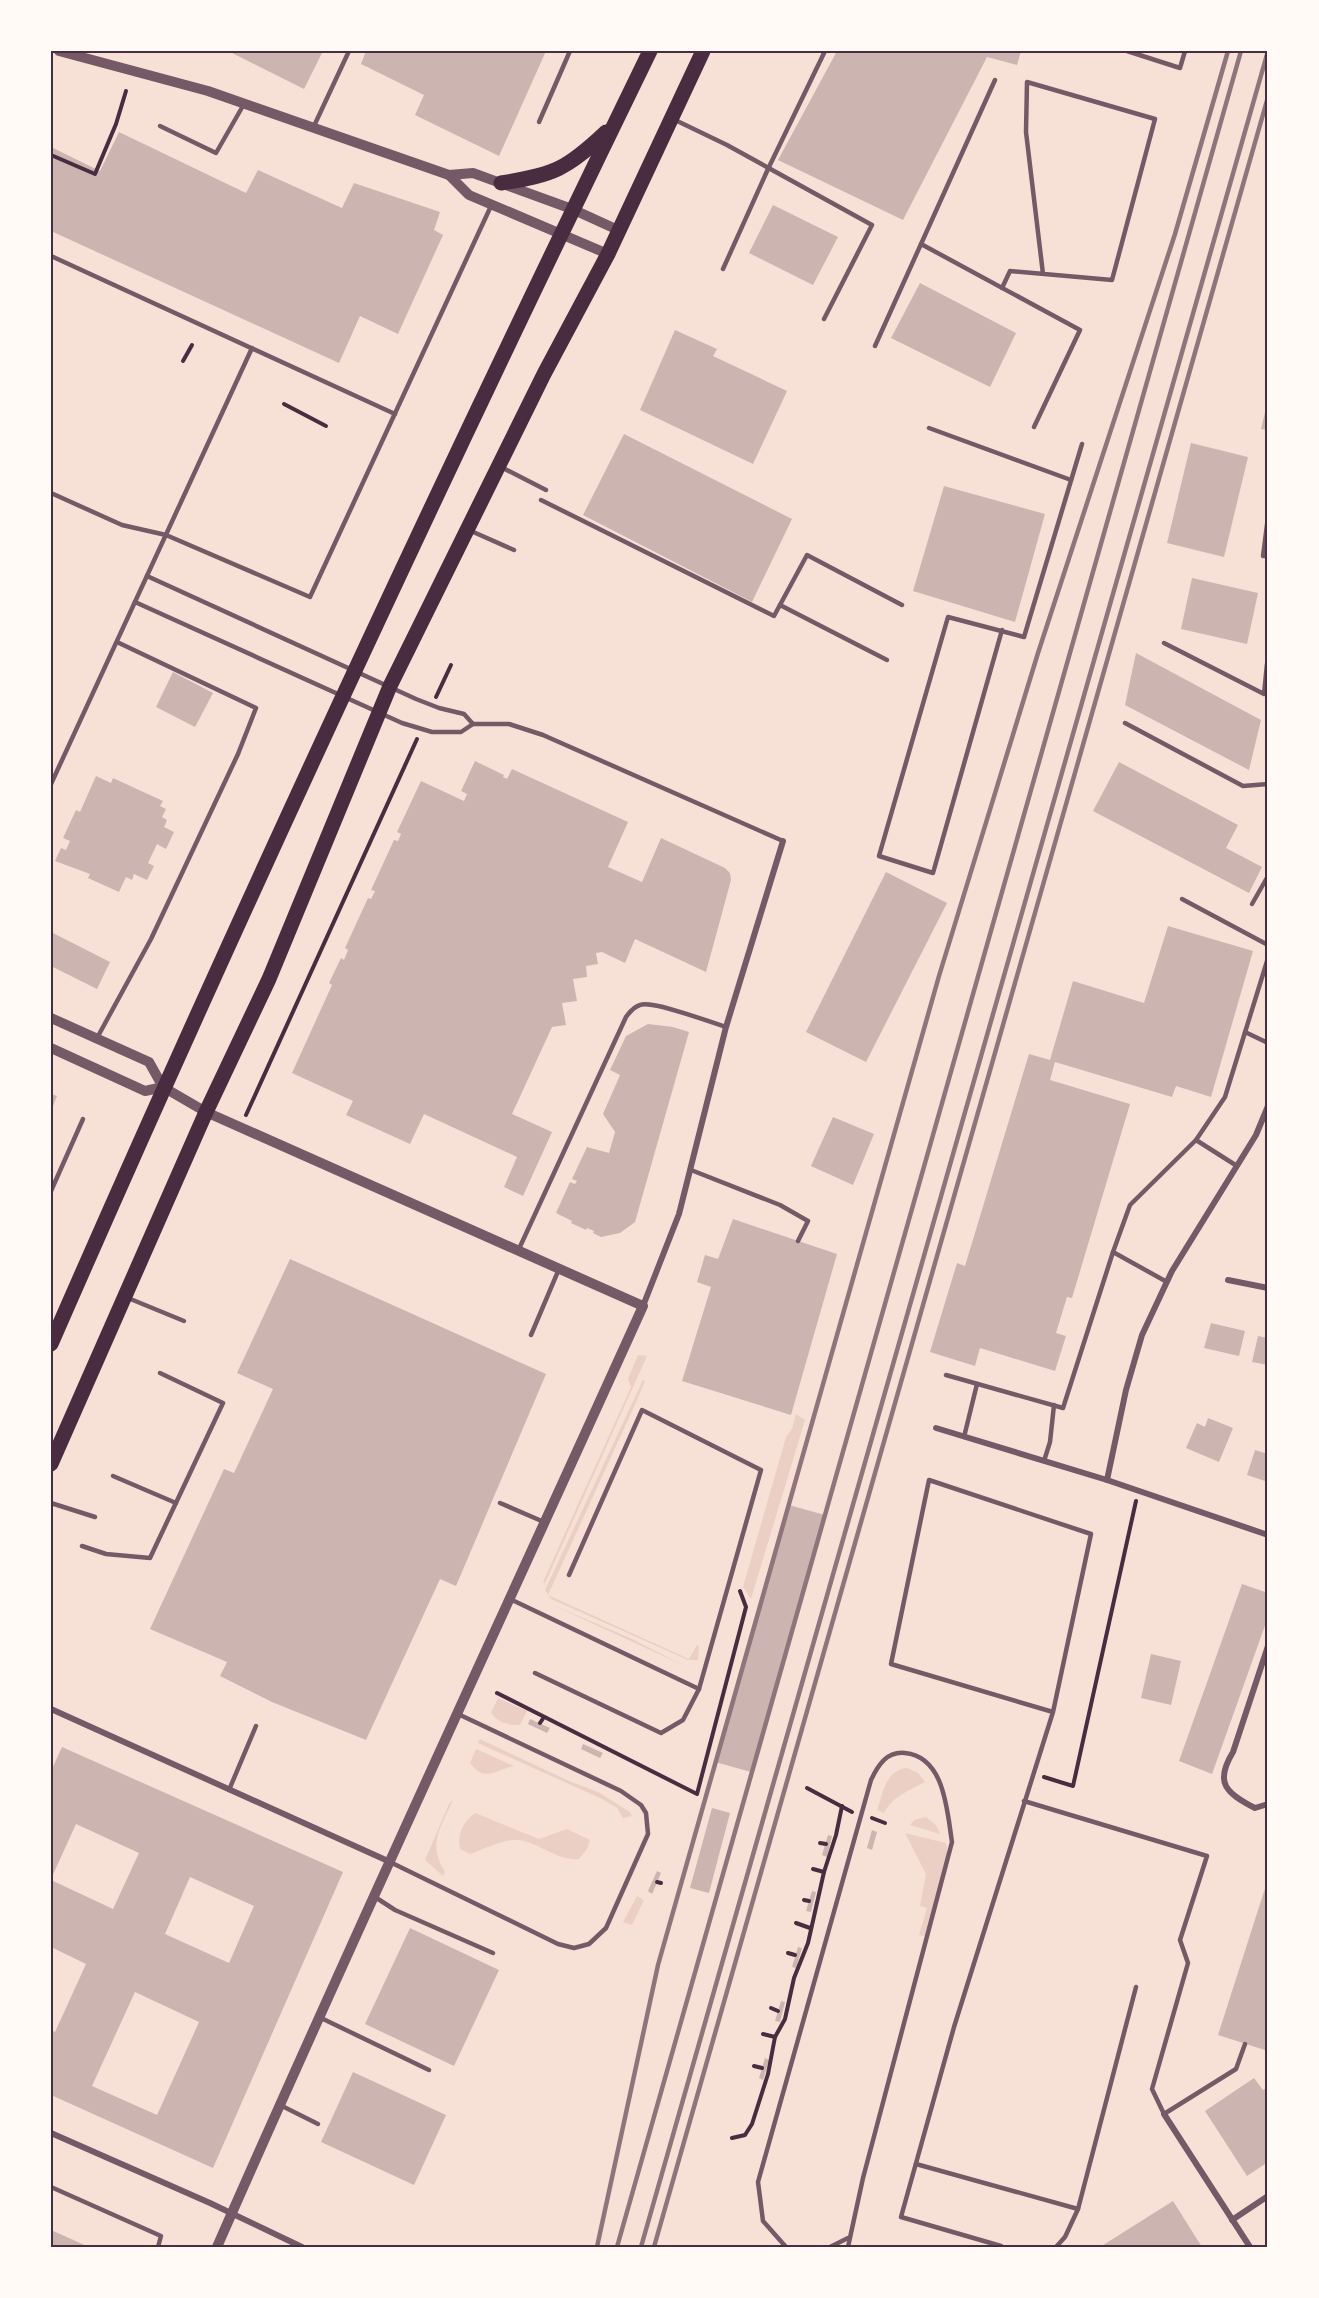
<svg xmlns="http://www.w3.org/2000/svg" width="1319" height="2298" font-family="Inter,sans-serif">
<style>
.green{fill:#ebcfc5}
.building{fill:#ccb4b1;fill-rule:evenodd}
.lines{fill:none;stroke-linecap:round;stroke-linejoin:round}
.path{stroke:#4a2c40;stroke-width:4}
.service{stroke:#755966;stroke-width:4.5}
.minor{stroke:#755966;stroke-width:6}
.tertiary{stroke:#755966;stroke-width:10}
.primary{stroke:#4a2c40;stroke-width:15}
.rail{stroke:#8f747c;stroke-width:4.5}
.neatline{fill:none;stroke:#4a2c40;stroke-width:2}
</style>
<rect width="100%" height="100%" fill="#f7e1d7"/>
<g class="green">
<path d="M638,1355L647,1356L545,1583L543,1582L631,1387L628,1379Z"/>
<path d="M643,1380L645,1381L633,1409L548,1595L689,1659L697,1645L699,1646L698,1660H688L551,1599L545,1590Z"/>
<path d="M796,1414L805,1420L751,1599L743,1587L786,1437L792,1429Z"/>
<path d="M548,1603L630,1638L687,1667Z"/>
<path d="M498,1698L527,1711L520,1725C507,1725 499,1723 491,1713Z"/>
<path d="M480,1739L569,1781L598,1792L630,1812L632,1816L623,1818L617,1808L602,1799L478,1743Z"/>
<path d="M476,1749L514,1766C495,1770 485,1783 470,1763Z"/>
<path d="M907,1768L918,1773L925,1782C910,1790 892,1797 884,1813L877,1810C883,1794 885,1770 907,1768Z"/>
<path d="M453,1800C441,1828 427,1843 445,1872L443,1876L425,1860L449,1804Z"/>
<path d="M475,1813L539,1839L567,1829L590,1840L587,1849L579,1859C555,1861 539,1841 516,1840C504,1839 482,1850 470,1854L460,1849C457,1834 463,1822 475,1813Z"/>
<path d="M926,1817L936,1825L940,1834L910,1825L914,1820Z"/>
<path d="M905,1833L946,1843C952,1869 933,1911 925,1936L919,1935L927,1908L920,1906L926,1874Z"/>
<path d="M637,1896L644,1900L632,1925L623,1922Z"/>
</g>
<g class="building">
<path d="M228,51H323L304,89Z"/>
<path d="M366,51H546L499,156L415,115L424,95L361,64Z"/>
<path d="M837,51H1021L1017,65L987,57L903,220L778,160Z"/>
<path d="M119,132L246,193L258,170L342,208L354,183L440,212L434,230L443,235L398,334L360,316L339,363L51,231V147L100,171Z"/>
<path d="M773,205L838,237L813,285L749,253Z"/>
<path d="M920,283L1016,333L990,387L891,338Z"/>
<path d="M675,330L717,349L713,356L787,391L753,464L640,410Z"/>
<path d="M1267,404H1268V430L1261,429Z"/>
<path d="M624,434L792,519L752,602L583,515Z"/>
<path d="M1191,443L1248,457L1224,557L1167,543Z"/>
<path d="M944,486L1045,514L1015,622L913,591Z"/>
<path d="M1192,578L1258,593L1247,644L1181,629Z"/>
<path d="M1136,653L1261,720L1249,770L1125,705Z"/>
<path d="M173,672L213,693L195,727L156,707Z"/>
<path d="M475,761L504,775L503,777L507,779L512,769L628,822L608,867L642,882L661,838L725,868L730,873L731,880L706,972L635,939L625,963L602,952L596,953L598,964L586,966L587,977L573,979L577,1001L562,1003L566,1025L552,1027L512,1114L552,1132L523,1196L504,1187L517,1157L424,1114L410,1144L346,1115L353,1101L292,1073L332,985L329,983L341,958L344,960L348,950L345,948L368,898L371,899L375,891L371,890L394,840L398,841L401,834L397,832L421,781L464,801L467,794L461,791Z"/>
<path d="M1119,762L1238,825L1226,848L1262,867L1249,893L1093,811Z"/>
<path d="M96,776L111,783L113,778L163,801L160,806L166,809L162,817L167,820L164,827L174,832L166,849L157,844L148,863L154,866L147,880L134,874L132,880L126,877L119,892L88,878L90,874L55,861L61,848L66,850L70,841L63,838L76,810L80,812Z"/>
<path d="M886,872L947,903L866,1062L806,1032Z"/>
<path d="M1168,926L1253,951L1211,1097L1176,1086L1172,1097L1055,1062L1050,1080L1130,1104L1072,1298L1067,1297L1056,1333L1066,1336L1055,1371L980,1348L975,1366L930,1352L957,1263L965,1266L1029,1054L1050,1060L1073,981L1144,1003Z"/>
<path d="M51,932L110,962L97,989L51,966Z"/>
<path d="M648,1024L673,1027L689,1032L635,1222L620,1233L601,1237L593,1233L594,1231L587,1228L586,1230L571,1223L572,1221L556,1213L570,1182L575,1184L577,1181L572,1179L587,1147L609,1153L615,1132L603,1114L620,1075L610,1070L626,1036Z"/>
<path d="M51,1094L57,1096L51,1111Z"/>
<path d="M833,1117L874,1134L853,1185L811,1166Z"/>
<path d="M733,1219L837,1254L791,1415L682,1381L711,1287L697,1282L705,1255L718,1259Z"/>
<path d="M290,1259L546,1374L456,1586L440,1579L366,1740L272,1702L220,1676L227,1662L150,1629L224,1469L234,1473L273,1389L237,1373Z"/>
<path d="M1211,1323L1245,1331L1239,1356L1204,1348Z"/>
<path d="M1258,1336L1268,1338V1365L1252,1362Z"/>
<path d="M1208,1418L1233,1428L1219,1462L1186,1448L1197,1423L1205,1427Z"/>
<path d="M1255,1450L1268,1454V1482L1247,1475Z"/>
<path d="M789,1505L825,1515L751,1772L715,1762Z"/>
<path d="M1242,1584L1268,1593V1617L1212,1774L1179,1761Z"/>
<path d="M1151,1654L1181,1661L1171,1705L1141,1698Z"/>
<path d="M530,1719L550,1728L547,1733L528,1724Z"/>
<path d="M583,1744L603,1753L600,1758L581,1749Z"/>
<path d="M62,1747L343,1872L213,2168L51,2095V2030L55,2032L86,1964L51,1947V1880L113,1909L139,1853L76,1824L51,1879V1771ZM190,1877L254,1906L229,1963L165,1934ZM135,1992L199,2022L157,2115L92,2086Z"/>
<path d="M712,1808L730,1813L709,1893L690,1888Z"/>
<path d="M872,1830L877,1832L872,1850L867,1848Z"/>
<path d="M828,1835L832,1836L827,1857L822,1855Z"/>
<path d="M657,1871L661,1873L652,1894L648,1891Z"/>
<path d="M1268,1879V2051L1218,2035Z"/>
<path d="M812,1891L816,1892L811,1912L806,1911Z"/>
<path d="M410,1928L499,1970L454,2066L365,2024Z"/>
<path d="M798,1947L802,1948L796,1968L792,1967Z"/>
<path d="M781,2001L785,2002L780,2022L775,2021Z"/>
<path d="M765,2058L769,2060L763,2080L759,2078Z"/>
<path d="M353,2072L446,2115L414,2185L321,2142Z"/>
<path d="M1254,2078L1263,2090L1268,2087V2162L1247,2176L1205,2111Z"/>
<path d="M1173,2201L1202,2247H1100Z"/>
<path d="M51,2230L89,2247H51Z"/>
</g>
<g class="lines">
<g class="path">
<path d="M51,155L95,174L116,124L126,91"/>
<path d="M183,361L192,345"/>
<path d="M284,404L326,426"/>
<path d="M436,697L451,665"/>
<path d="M246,1115L417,739"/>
<path d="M497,1693L697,1794L746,1607L740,1591"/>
<path d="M540,1723L544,1717"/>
<path d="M1044,1777L1073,1786L1136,1501"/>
<path d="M807,1788L852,1812"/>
<path d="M872,1818L885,1823"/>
<path d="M820,1843L826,1844"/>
<path d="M813,1869L824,1872"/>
<path d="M657,1882L661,1883"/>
<path d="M804,1900L809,1901"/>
<path d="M796,1923L810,1928"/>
<path d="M788,1953L795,1955"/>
<path d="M771,2008L778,2011"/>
<path d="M763,2034L775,2037"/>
<path d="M754,2066L762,2068"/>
<path d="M732,2138L745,2135L752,2124L768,2074L775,2037L785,2019L794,1978L808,1943L824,1872L836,1835L842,1806"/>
</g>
<g class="service">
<path d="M1127,51L1180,68L1185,51"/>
<path d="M673,119L727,145L872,225L824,319"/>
<path d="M539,122L570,51"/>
<path d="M160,126L216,153L244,104"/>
<path d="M314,126L349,51"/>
<path d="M921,244L1080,330L1034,427"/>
<path d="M51,256L395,414"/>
<path d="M723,269L768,169L825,51"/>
<path d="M1002,288L1010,271L1112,280L1155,119L1027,82L1026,132L1043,274"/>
<path d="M875,346L995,80"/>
<path d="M929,428L1071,480"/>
<path d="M501,467L546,490"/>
<path d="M51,493L122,525L166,535L310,597L491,206"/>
<path d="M541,500L774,616L807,555L902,605"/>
<path d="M1268,517L1263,556H1268"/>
<path d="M471,531L514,550"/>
<path d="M147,576L416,699L439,708L464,714L473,724"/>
<path d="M135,602L402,723L432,732H461L473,724H509L543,735L783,841"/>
<path d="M780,605L887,660"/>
<path d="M1002,630L933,873L879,856L948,617L1024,637L1082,444"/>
<path d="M1164,643L1264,694L1267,664"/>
<path d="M1268,645V664"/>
<path d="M1125,723L1243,786L1268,784"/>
<path d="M51,784L252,348"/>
<path d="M1182,899L1268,945"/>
<path d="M1252,904L1268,876"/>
<path d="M1245,1032L1268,1043"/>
<path d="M97,1038L151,939L238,754L256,708L117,642"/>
<path d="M1237,1166L1196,1140L1225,1097L1268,958"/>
<path d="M691,1170L780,1205L808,1221L798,1241"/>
<path d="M51,1191L83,1119"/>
<path d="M518,1251L626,1017C630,1012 633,1007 640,1005C652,1000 710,1022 726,1027"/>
<path d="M1167,1282L1113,1252L1130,1205L1196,1140"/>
<path d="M128,1298L184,1321"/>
<path d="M531,1335L559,1269"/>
<path d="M946,1375L1063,1408L1113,1252"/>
<path d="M964,1437L977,1384"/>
<path d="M1044,1461L1050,1442L1054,1405"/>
<path d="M113,1476L176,1503"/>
<path d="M51,1503L95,1517"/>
<path d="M500,1503L544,1522"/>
<path d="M82,1546L106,1554L150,1558L223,1403L160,1373"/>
<path d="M510,1599L699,1689"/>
<path d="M535,1673L661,1733L683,1720L699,1689L761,1470L642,1410L569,1575"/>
<path d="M229,1790L256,1726"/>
<path d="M1024,1801L1207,1856L1180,1940L1188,1963L1152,2089L1164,2114L1236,2069L1245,2044"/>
<path d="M390,1862L558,1944L574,1948L589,1944L606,1928L648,1834L646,1813L641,1805L621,1791L458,1714"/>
<path d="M375,1897L395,1910L493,1953"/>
<path d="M319,2017L429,2070"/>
<path d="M280,2105L318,2124"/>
<path d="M916,2164L1078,2209"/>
<path d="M51,2187L161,2236L158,2247"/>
<path d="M1001,2246L901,2217L954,2027L1053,1712L1091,1534L929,1480L891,1664L1053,1712"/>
<path d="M786,2247L763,2221L758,2182L871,1780C878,1765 887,1751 905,1753C945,1757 947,1811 952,1842L863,2178L848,2247"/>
<path d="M830,2247L848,2238"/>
<path d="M1056,2247L1065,2237L1078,2209L1136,1987"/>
</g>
<g class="minor">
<path d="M1228,1280L1268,1288"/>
<path d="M643,1306L679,1214L726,1027L783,841"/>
<path d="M936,1428L1107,1480L1268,1535"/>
<path d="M1107,1480L1126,1390L1142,1335L1172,1271L1256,1135L1268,1106"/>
<path d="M1268,1646L1233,1752C1214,1783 1226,1793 1255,1808L1268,1804"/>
<path d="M51,1709L388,1861"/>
<path d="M1164,2114L1250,2247"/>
<path d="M51,2133L210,2203L302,2247"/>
<path d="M1232,2220L1268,2196"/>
</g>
<g class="tertiary">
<path d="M59,51L208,91L449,175L473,173L572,209L618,230"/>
<path d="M449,175L469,195L608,254"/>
<path d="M51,1018L149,1062L163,1087L206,1112L643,1306C501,1620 355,1932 217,2247"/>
<path d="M51,1048L145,1091L163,1087"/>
</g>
<g class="primary">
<path d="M501,183C554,175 567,169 606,132"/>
<path d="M51,1344C241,909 442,478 650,51"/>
<path d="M51,1464L206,1112L269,979L390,686L544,374L608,254L703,51"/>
</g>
<g class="rail">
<path d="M597,2247L658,1965L939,976L1038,653L1175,234L1228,51"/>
<path d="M617,2247L1241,51"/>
<path d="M641,2247L1268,51"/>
<path d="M654,2247L1268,97"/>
</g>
</g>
<rect width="1319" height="2298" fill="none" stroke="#fffaf5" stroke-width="105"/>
<rect x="52" y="52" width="1214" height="2194" class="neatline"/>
</svg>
